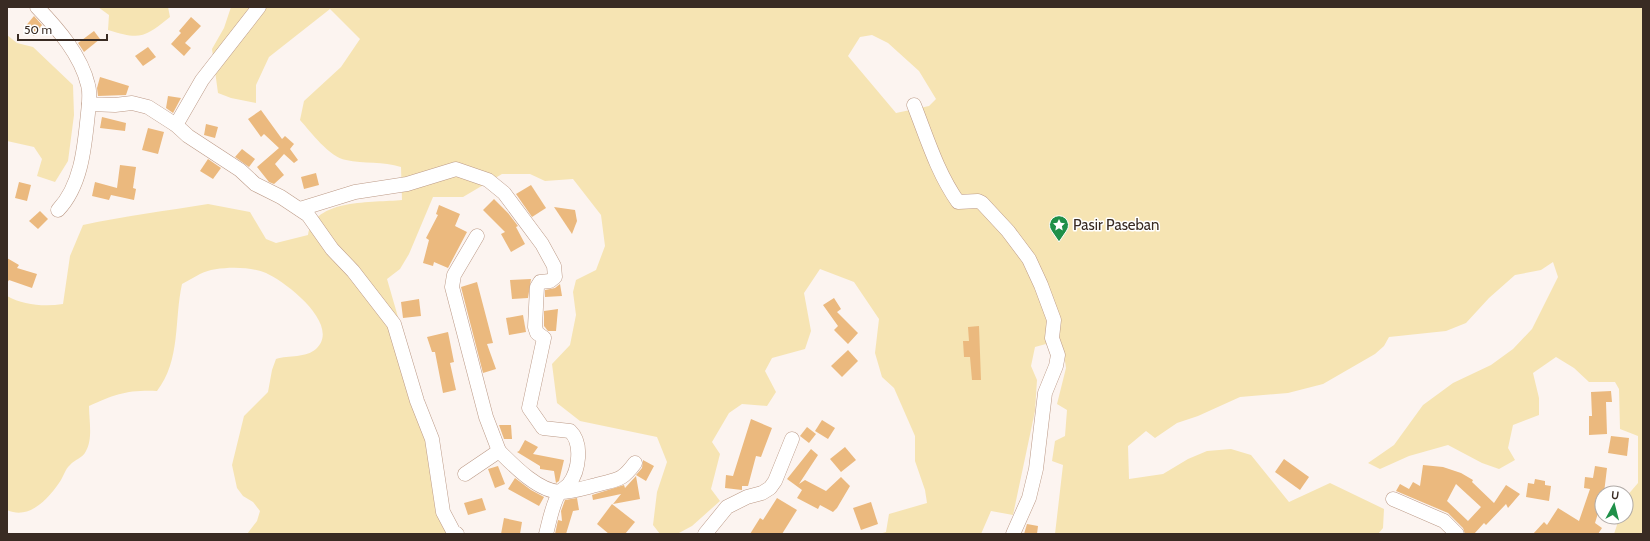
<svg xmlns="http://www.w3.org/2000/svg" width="1650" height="541" font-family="Cabin,sans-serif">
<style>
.green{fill:#f6e4b3;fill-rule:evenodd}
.building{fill:#ebb97e;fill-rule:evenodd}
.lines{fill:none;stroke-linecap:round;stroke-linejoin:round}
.minor-casing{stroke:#bc9a87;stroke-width:15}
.minor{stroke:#fff;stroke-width:14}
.labels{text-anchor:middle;stroke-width:3;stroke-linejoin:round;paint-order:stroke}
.poi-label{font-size:15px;fill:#392b23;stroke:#fff;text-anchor:start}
</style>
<rect width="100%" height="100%" fill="#fcf4f0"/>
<g class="green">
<path d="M98,7H168L170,17C144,38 140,40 108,30L109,15Z"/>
<path d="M231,7H1643V534H1614L1617,525L1616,517H1626V497L1638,483V436L1620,429L1619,389L1615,382H1589L1574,368L1556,357L1533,373L1539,398V415L1513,425L1508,448L1515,460L1499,469L1482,463L1448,445L1409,456L1380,469L1368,463L1394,445L1423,405L1453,383L1491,365L1513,349L1532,329L1558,277L1553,262L1541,270L1515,275L1489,298L1466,323L1446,331L1389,337L1384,346L1375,354L1323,384L1288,393L1240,397L1198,416L1177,423L1155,438L1146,431L1128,446L1129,479L1163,474L1188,459L1207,451L1231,449L1251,455L1289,502L1330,483L1384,509L1383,528L1378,534H1055L1063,465L1052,461L1055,441L1065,436L1067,410L1057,404L1066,368L1063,348L1046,344L1035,347L1031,366L1037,380L1035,411L1013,515L991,511L981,534H879L886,532L889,514L927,503L925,490L915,461V436L894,388L882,377L875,353L879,319L854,282L820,269L804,293L811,331L805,349L772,358L765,371L776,392L767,406L742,404L729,413L712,442L720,454L711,489L720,501L692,526L677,534H660L653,525L657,492L667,462L657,437L580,421L557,403L552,364L570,345L576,315L573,292L576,280L596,270L605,246L601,215L573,179L545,181L530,174H502L463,197H433L409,254L400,269L387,279L411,362L442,459L450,534H247L257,521L260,511L253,502L243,496L237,488L232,465L244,416L268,392L272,370L276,359C289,355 306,358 316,349C342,325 286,282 266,273C250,266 216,266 200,274C194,277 188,281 182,284C174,320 181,360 157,391C127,390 116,394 89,406C89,420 93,439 86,451C82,459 75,459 70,465C65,469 63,478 59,483C47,500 29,520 7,510V296C23,305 44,307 63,304L70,256L83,225C124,216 166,211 208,204L250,212L266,239L276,243L308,235C314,198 373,203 402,200L401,167C383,161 364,164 346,160C329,157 311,132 300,120L304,101L341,67L360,39L330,9L269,57L256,85V103L231,98L218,93L212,49L224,28ZM872,35L888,43L919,71L936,99L929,106L896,113L848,56L860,37Z"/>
<path d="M7,35L17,43L33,47L73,85L74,115L68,161L55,182L37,176L42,159L34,147L7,141Z"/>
</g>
<g class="building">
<path d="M34,16L42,25L34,36L24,28Z"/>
<path d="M191,17L201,26L185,43L191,48L184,56L171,44L181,33L179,31Z"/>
<path d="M94,31L100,39L84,52L78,43Z"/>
<path d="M148,47L156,57L143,66L135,56Z"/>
<path d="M100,77L129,86L126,95L98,96L97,88Z"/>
<path d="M168,96L181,98L173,113L166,108Z"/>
<path d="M261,110L282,139L285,136L294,144L290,149L298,160L294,163L284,154L275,164L284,175L274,184L269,182L257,167L279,148L264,134L261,137L248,119Z"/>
<path d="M102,117L126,123L125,131L100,128Z"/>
<path d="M206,124L218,127L215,138L204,135Z"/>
<path d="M148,128L164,132L158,154L142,150Z"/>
<path d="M242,149L255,159L249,167L235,157Z"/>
<path d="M208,159L221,168L213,179L200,171Z"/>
<path d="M120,165L136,167L133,188L136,189L134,200L111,195L109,200L92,196L95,182L117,188Z"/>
<path d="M316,173L319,185L304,189L301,177Z"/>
<path d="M19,182L31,185L27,201L15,198Z"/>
<path d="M531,185L546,208L532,217L516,194Z"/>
<path d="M494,199L508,213L518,226L516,227L525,244L511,252L501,234L505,232L483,210Z"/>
<path d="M439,205L460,214L455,226L467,232L448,268L434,262L433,266L423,263L429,240L426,238L438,215L436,214Z"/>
<path d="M554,207L575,210L577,221L572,234Z"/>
<path d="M40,211L48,219L38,229L29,221Z"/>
<path d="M7,258L19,265L17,268L37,274L32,288L9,280L7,283Z"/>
<path d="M531,279L528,298L512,299L510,280Z"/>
<path d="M477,282L493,343L487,344L496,369L483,373L461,287Z"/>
<path d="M560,284L562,296L545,297V290L555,288Z"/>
<path d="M834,298L841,309L837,312L858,333L848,344L834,330L838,326L823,305Z"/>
<path d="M419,299L421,316L403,318L401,302Z"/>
<path d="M558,309L556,331H548L544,326V311Z"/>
<path d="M523,315L526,332L509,335L506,318Z"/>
<path d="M979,326L981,380H972L970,357H964L963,341H969L968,327Z"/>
<path d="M448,332L454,362L450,363L456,390L443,393L435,352H432L427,337Z"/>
<path d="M848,350L858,361L842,377L831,366Z"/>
<path d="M1611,391L1612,402H1606L1607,434L1589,435V416H1592L1591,392Z"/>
<path d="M751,419L772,428L761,457L756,456L748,486H742V490L725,488L726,475L733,476Z"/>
<path d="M822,420L835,428L828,439L815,431Z"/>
<path d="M499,425H511L512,439H504Z"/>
<path d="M807,427L816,434L809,443L800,436Z"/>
<path d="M1611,436L1629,438L1627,456L1608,453Z"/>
<path d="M525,440L538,447L533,454L564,460L559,481L556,483L554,471L540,469V466L517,452L519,451Z"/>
<path d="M845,447L856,460L841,472L830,459Z"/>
<path d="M811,449L818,455L799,484L805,480L826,491L841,477L850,486L837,508L833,512L820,505L818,509L797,498L802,490L787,479Z"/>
<path d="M1284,459L1309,477L1300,490L1275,472Z"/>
<path d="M643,460L654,466L646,481L636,475L642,468Z"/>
<path d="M1423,465L1443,467L1461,473L1473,480L1472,482L1494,503L1506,485L1520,494L1508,508L1506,504L1486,525L1484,523L1474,534H1465L1463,528L1448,513L1396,491L1400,484L1409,489L1413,482L1420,486ZM1456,484L1481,507L1468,521L1447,501Z"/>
<path d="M498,466L505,484L495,488L488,469Z"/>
<path d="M1595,466L1607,468L1604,493H1602V510H1599L1595,523L1602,528L1598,534H1533L1544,522L1547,525L1558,508L1579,521L1590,489L1584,488L1585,477L1593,478Z"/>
<path d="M636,476L640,499L613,504L621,494L593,500L592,495L624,485L625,488Z"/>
<path d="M515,478L531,490L544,497L539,506L508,489Z"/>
<path d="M1535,479L1545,481V485L1551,486L1549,501L1526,497L1528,483L1534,484Z"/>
<path d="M482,498L486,510L468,515L464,503Z"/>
<path d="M577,498L579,510L573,511L566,534H555L558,520L562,521L561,511L565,500Z"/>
<path d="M777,498L797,510L782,534H750L760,518L763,520Z"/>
<path d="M871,502L878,524L861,530L853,508Z"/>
<path d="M612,504L635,522L625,534H609L597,524Z"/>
<path d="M504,518L522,522L520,534H501Z"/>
<path d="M1027,524L1038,526L1037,534H1024Z"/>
</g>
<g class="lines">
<defs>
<g id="minor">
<path d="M37,7C58,29 81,55 88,85C90,91 89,97 89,104L115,105L132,103L148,107L176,125L188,136L240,170L255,184L281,197L308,215L332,249L353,271L394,324L417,401L432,439L443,512L453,531L457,534"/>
<path d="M914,105C927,138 937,172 958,202L978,201L982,203L1008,231L1029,259L1041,285L1054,320L1052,338L1058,355L1056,366L1045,393L1036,469L1029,498L1013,534"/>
<path d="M176,125L202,80L259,7"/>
<path d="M300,209L355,192L407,184L456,169L488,180L504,193L542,244L554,266L555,277L550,281L540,282L537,287L535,327L537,333L544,338L529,408L543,428L570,431C583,443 579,471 569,484C567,487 562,489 560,492C553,501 549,523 546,534"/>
<path d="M58,210C84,183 85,138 89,104"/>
<path d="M477,236L454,275L452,287L486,417L499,451"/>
<path d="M465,474L499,451C514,466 538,491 560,492C572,492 584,488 596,485C617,479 621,482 635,463"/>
<path d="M1393,499L1444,521L1457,534"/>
<path d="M705,534L727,507L747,497L762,493L770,488L775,481L792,439"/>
</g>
</defs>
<use href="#minor" class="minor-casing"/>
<use href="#minor" class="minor"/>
</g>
<defs>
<symbol id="sight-pin" viewBox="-11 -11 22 30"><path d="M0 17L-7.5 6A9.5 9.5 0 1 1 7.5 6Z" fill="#1f9049" stroke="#fff"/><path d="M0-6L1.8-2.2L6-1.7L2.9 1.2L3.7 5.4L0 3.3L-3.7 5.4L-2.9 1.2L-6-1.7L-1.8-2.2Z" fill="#fff"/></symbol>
</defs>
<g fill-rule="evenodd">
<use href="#sight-pin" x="1048" y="214" width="22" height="30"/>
</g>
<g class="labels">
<g class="poi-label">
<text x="1073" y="230">Pasir Paseban</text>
</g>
</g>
<rect width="1650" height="541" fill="none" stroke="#392b23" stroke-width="16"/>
<g transform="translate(1614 505) rotate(7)"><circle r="19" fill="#ffffff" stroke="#b0aaa7"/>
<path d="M0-3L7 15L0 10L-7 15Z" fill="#1f9049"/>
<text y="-6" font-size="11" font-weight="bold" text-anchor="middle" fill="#392b23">U</text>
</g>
<path d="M18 34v6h89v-6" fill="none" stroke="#392b23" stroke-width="2"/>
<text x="24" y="34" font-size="12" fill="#392b23" stroke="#ffffff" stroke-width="3" paint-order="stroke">50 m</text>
</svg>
